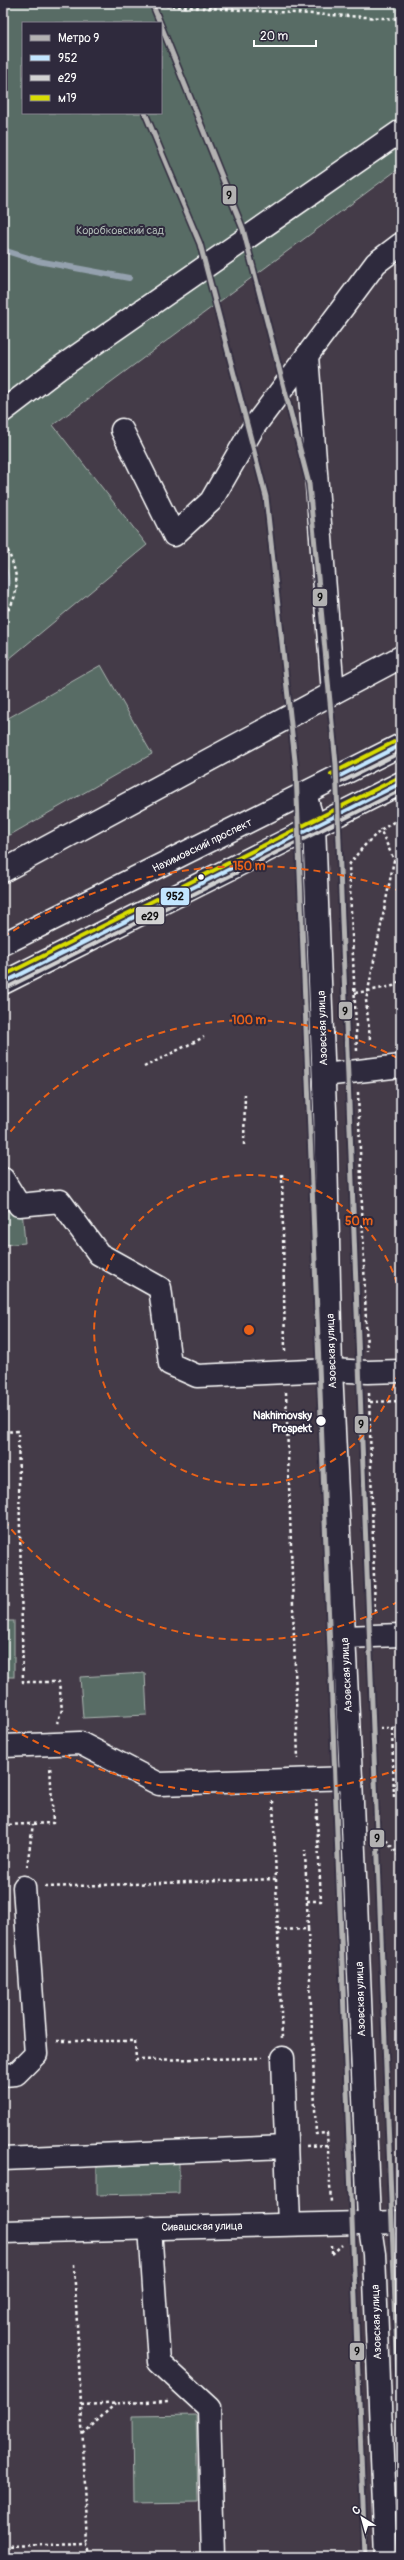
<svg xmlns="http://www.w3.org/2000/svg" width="404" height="2560" font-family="Pangolin,sans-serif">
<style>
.green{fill:#596c65;stroke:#acb6b2;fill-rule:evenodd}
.water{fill:#4d6278;stroke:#94a1ae}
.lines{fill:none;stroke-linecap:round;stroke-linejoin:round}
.stream{stroke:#94a1ae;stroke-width:6}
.minor-casing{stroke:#fff;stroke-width:25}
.major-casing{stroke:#fff;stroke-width:25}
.path{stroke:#fff;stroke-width:2.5;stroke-dasharray:3 3;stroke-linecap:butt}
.minor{stroke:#2f2a3d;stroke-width:22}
.major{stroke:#2f2a3d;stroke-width:22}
.bus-1-casing{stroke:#2f2a3d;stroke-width:7}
.bus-2-casing{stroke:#2f2a3d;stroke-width:7}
.bus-3-casing{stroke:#2f2a3d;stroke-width:7}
.bus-1{stroke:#c2e6ff;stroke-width:4}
.bus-2{stroke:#d2d2d2;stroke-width:4}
.bus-3{stroke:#d8dd04;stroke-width:4}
.metro-1-casing{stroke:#2f2a3d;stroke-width:8}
.metro-1{stroke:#b3b2b2;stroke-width:5}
.ring{fill:none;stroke:#e96118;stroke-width:2;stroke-dasharray:7 5}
.bus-dot{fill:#fff;stroke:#2f2a3d;stroke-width:1.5}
.labels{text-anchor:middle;stroke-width:4;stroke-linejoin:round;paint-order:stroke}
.park-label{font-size:11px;fill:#acb6b2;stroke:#2f2a3d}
.street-label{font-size:11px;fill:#fff;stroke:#2f2a3d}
.stop-label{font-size:11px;font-weight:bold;fill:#fff;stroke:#2f2a3d;text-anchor:end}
.centre{fill:#e96118;stroke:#2f2a3d;stroke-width:2}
.ring-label{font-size:12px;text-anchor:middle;font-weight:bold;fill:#e96118;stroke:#2f2a3d;stroke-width:4;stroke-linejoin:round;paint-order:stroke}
.line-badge{stroke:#2f2a3d;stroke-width:1.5}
.pale-badge-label{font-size:11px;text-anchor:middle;font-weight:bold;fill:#111}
</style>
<rect width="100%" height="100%" fill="#443b48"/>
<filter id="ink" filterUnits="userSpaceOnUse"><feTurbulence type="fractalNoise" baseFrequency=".025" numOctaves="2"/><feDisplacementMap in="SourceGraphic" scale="8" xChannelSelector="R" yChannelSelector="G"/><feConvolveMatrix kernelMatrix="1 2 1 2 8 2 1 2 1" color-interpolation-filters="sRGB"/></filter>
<g filter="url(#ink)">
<g class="green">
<path d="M3,3H401V167L53,425L147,545L3,664ZM23,23H161V113H23Z"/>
<path d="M101,665L152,754L3,839V721Z"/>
<path d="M22,1210L25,1243L3,1245V1211Z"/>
<rect x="3" y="1621" width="11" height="56"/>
<path d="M145,1673L147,1715L83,1718L80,1677Z"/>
<path d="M179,2163V2193L97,2195V2166Z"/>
<path d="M196,2415L198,2503L133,2504L132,2416Z"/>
</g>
<path class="water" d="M3,561C10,573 12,593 3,604Z"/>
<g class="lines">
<path class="stream" d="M3,250L38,261L129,278"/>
<defs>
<g id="minor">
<path d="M307,356L333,693L401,657"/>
<path d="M3,411L58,369L401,131"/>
<path d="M122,430L174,535L211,501L253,428L376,263L401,244"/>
<path d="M305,794L314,825L325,1111L331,1370L351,1778L369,2221L374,2254L386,2557"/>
<path d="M3,871L333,693"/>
<path d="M324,1075L401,1066"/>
<path d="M3,1179L19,1205L60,1201L99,1254L160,1288L170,1364L197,1376L331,1370L368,1372L401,1371"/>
<path d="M344,1637L401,1635"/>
<path d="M3,1746L80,1743L159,1784L351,1778"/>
<path d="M283,2058L289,2224"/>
<path d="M3,2075L16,2074L36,2054L24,1887"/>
<path d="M3,2159L286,2147"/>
<path d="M150,2227L159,2362L209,2408L213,2557"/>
<path d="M3,2232L401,2222"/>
</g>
<g id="major">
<path d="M3,944L401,745"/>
<path d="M3,983L401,783"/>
</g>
</defs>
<use href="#minor" class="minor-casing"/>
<use href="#major" class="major-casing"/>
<g class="path">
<path d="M118,3L401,19"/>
<path d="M3,539C15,568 26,589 3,617"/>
<path d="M355,993L368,991L394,860L380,829"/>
<path d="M370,1039L366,1000L368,991L393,986L401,980"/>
<path d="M357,1051L349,865C364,844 378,830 401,818"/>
<path d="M144,1067L204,1037"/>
<path d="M358,1092L367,1351"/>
<path d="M244,1145L245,1092"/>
<path d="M282,1174L285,1351"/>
<path d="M286,1392L298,1759"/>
<path d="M369,1393L375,1614"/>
<path d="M370,1402L401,1401"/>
<path d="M3,1432L18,1431L23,1682H59L62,1710L57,1723"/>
<path d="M380,1728H392L394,1797"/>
<path d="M392,1728L401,1727"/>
<path d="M273,1801L282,2038"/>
<path d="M3,1825L53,1823L50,1765"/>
<path d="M386,1840L401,1858"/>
<path d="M27,1867L33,1824"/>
<path d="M45,1887L276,1879"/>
<path d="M307,1901H321L316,1799"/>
<path d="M308,1929L316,2134L327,2133L331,2203"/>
<path d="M278,1930L308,1929L305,1850"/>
<path d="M57,2041H135L136,2060L262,2058"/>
<path d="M306,2146L328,2145"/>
<path d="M389,2200L400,2189"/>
<path d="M332,2254V2244"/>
<path d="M332,2254L342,2245"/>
<path d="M74,2264L88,2544"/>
<path d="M81,2405L169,2401"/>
<path d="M83,2434L115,2404"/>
<path d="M3,2546L88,2544L90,2557"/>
</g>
<use href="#minor" class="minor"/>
<use href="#major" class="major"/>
<defs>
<g id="bus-1">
<path d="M334,779L401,745"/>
<path d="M3,983L401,783"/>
</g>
<g id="bus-2">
<path d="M337,784L401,752"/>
<path d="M6,988L401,790"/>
</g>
<g id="bus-3">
<path d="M331,774L398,740"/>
<path d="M3,976L398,778"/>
</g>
</defs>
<use href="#bus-1" class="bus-1-casing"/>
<use href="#bus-2" class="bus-2-casing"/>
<use href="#bus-3" class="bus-3-casing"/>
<use href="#bus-1" class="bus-1"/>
<use href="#bus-2" class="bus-2"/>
<use href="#bus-3" class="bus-3"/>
<defs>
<g id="metro-1">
<path d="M152,3L243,229L309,484L336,764L401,2459"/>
<path d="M145,113L200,244L266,497L296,770L365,2557"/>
</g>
</defs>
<use href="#metro-1" class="metro-1-casing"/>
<use href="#metro-1" class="metro-1"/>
</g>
</g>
<g class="ring">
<path d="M401 1361A155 155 0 1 1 401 1299"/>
<path d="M399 1601A310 310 0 0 1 3 1519M3 1141A310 310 0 0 1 399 1059"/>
<path d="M400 1769A464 464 0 0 1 3 1723M3 937A464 464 0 0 1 400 891"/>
</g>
<g class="bus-dot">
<circle cx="201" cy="877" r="3.5"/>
<circle cx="321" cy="1421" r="5.5"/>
</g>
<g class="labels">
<g class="park-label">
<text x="120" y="234">Коробковский сад</text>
</g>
<g class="street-label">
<text transform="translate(202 845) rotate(-26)" y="4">Нахимовский проспект</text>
<text transform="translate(322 1028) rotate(-92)" y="4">Азовская улица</text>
<text transform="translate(331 1351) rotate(-92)" y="4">Азовская улица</text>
<text transform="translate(346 1675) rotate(-93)" y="4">Азовская улица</text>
<text transform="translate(360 1999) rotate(-92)" y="4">Азовская улица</text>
<text transform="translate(202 2226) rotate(-1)" y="4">Сивашская улица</text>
<text transform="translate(376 2322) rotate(-92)" y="4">Азовская улица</text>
</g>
<g class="stop-label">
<text x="312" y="1419">Nakhimovsky<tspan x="312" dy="13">Prospekt</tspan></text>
</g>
</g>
<circle cx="249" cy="1330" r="6" class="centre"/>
<g class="ring-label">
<text x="249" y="870">150 m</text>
<text x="249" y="1024">100 m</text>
<text x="359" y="1225">50 m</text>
</g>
<g class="line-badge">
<rect x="222" y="185" width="15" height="20" rx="4" fill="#b3b2b2"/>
<rect x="312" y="588" width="16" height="19" rx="4" fill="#b3b2b2"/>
<rect x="160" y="887" width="30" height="19" rx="4" fill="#c2e6ff"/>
<rect x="135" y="906" width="30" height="19" rx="4" fill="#d2d2d2"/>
<rect x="338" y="1001" width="15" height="19" rx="4" fill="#b3b2b2"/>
<rect x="354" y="1415" width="15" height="19" rx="4" fill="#b3b2b2"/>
<rect x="369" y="1829" width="16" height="19" rx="4" fill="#b3b2b2"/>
<rect x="349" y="2342" width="16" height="19" rx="4" fill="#b3b2b2"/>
</g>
<g class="pale-badge-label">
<text x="229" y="199">9</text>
<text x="320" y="601">9</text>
<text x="175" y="900">952</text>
<text x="150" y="920">е29</text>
<text x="345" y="1015">9</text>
<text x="361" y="1428">9</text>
<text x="377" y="1842">9</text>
<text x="357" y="2355">9</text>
</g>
<rect width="404" height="2560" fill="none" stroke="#2f2a3d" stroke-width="16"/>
<rect x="8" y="8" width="388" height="2544" fill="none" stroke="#fff" stroke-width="1.5" filter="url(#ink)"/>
<rect x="22" y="22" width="140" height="92" fill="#2f2a3d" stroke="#827f8b"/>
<rect x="30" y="35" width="20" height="6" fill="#b3b2b2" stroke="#827f8b"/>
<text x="58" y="42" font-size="12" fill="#ffffff">Метро 9</text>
<rect x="30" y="55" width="20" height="6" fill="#c2e6ff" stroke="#827f8b"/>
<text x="58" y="62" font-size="12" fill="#ffffff">952</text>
<rect x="30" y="75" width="20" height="6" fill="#d2d2d2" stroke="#827f8b"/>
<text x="58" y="82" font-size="12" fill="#ffffff">е29</text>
<rect x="30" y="95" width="20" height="6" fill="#d8dd04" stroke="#827f8b"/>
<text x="58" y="102" font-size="12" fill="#ffffff">м19</text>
<g transform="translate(362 2518) rotate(323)" stroke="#2f2a3d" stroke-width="3" paint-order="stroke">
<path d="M0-3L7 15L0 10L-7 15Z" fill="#ffffff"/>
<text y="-6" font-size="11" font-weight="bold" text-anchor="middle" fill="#ffffff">С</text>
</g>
<path d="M254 40v6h62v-6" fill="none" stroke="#ffffff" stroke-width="2"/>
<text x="260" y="40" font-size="12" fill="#ffffff" stroke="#2f2a3d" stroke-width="3" paint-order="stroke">20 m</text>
</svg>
